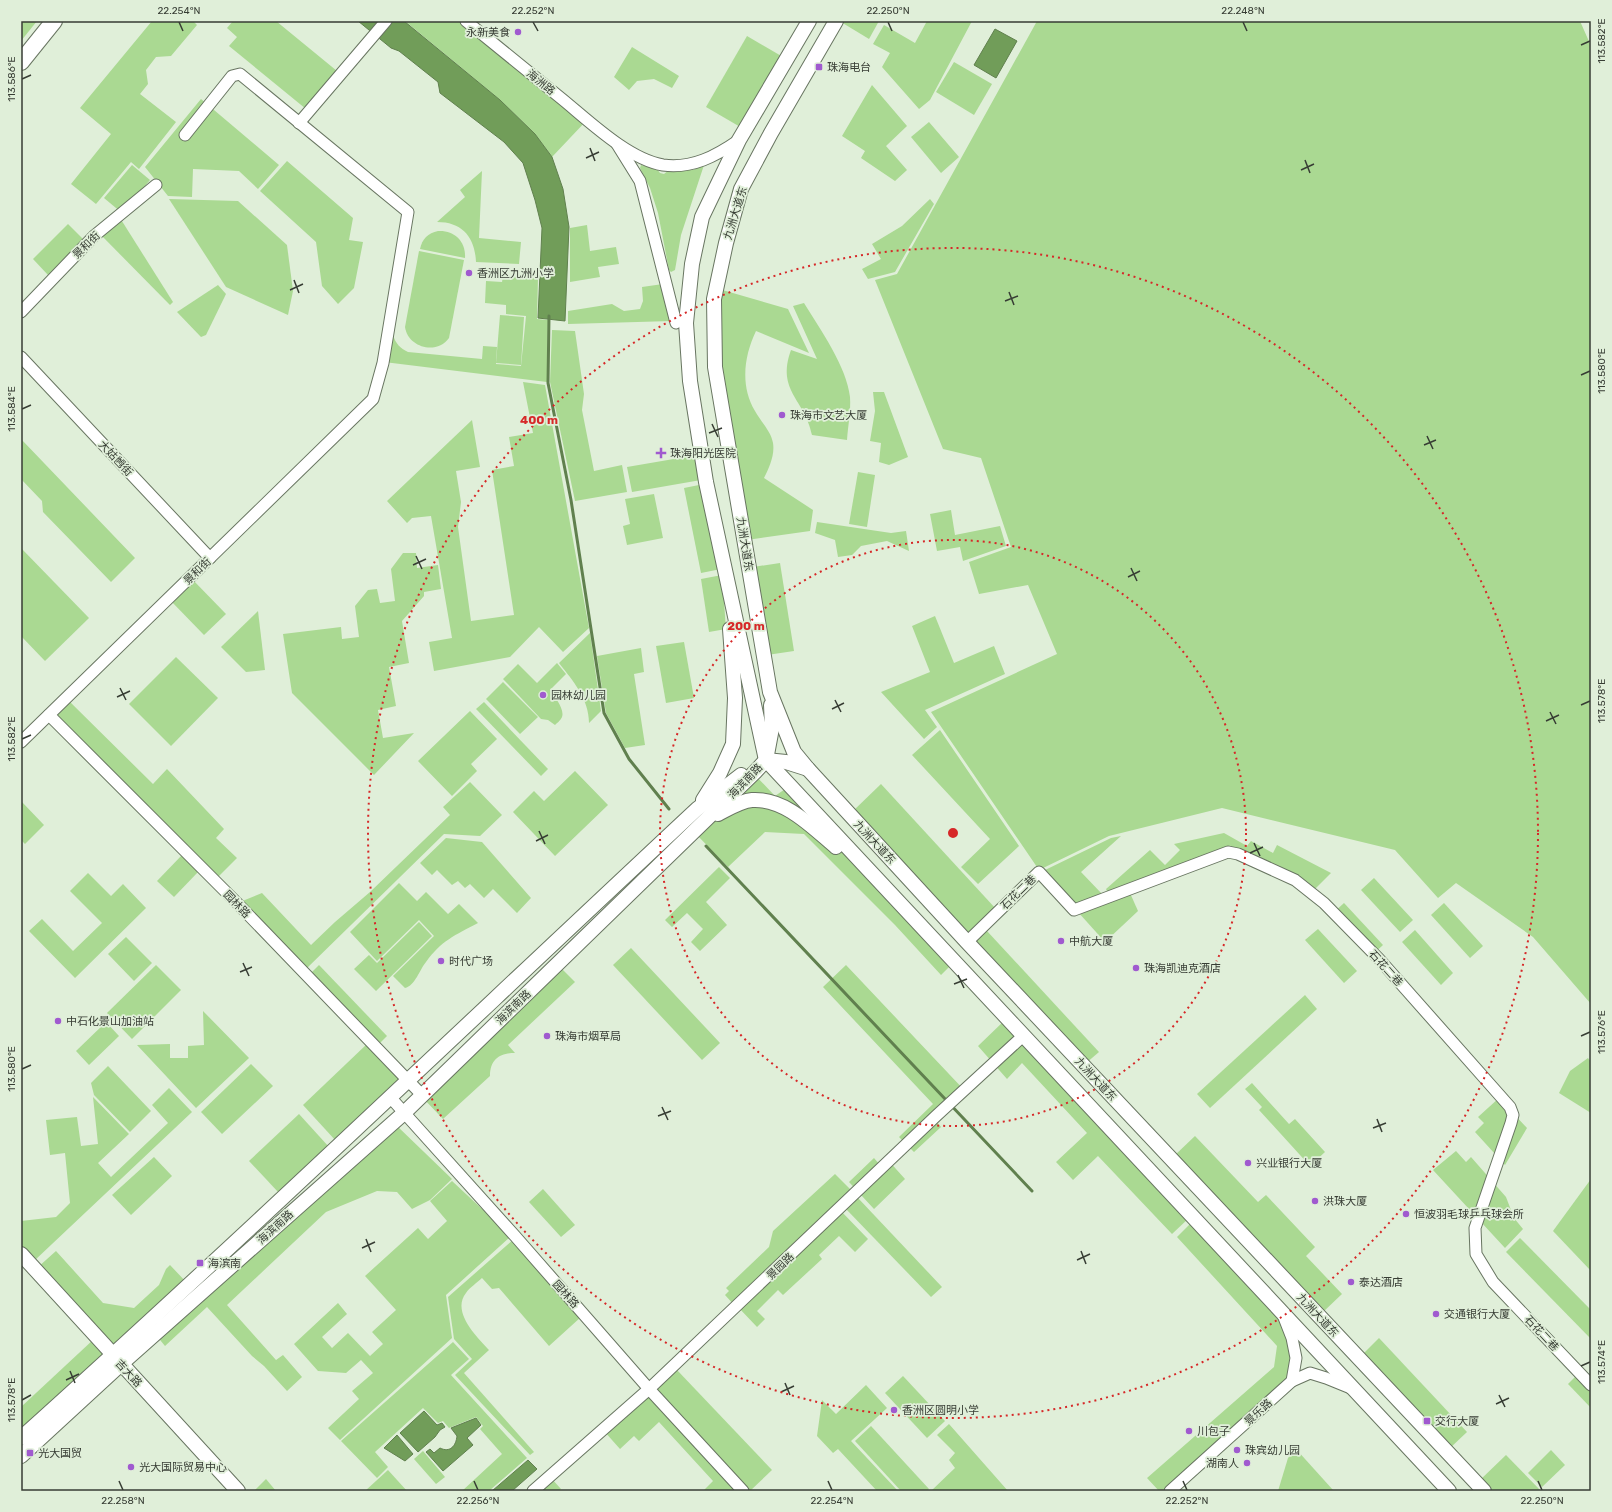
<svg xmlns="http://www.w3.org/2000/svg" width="1612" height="1512" font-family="Rubik,'Noto Sans SC',sans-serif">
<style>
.green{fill:#aad992}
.water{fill:#719d59;stroke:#60804e}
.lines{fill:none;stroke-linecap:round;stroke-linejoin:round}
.stream{stroke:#60804e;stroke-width:3}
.minor-casing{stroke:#687561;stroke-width:13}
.major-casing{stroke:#687561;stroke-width:16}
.highway-casing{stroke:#687561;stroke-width:18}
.minor{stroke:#fff;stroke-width:11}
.major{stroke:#fff;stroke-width:14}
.highway{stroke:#fff;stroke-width:16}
.ticks{fill:none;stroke:#373d34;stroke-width:1.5}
.ring{fill:none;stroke:#d62828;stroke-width:2;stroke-dasharray:2 4}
.poi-dot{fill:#a05acf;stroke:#e0efd9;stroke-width:1.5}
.labels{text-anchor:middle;stroke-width:3.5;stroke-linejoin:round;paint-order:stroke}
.poi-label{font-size:11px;fill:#373d34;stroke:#e0efd9;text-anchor:start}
.street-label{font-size:11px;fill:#373d34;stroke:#e0efd9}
.centre{fill:#d62828;stroke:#e0efd9;stroke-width:2}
.ring-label{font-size:12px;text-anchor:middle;font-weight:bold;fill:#d62828;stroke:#e0efd9;stroke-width:3.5;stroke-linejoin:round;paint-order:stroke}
.neatline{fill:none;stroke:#373d34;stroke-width:1.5}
.ticks-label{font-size:10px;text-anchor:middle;fill:#373d34}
</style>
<rect width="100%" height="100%" fill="#e0efd9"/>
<g class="green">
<path d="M21,21H37L21,41Z"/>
<path d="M152,21H193L197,25L171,56L156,57L146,70L148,84L140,94L176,122L139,169L131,162L96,204L71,184L111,134L80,108Z"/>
<path d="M233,21H276L337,71L306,109L229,46L237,37L227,28Z"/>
<path d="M405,21H465L587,120L552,157L535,134L500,100Z"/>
<path d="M841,21H879L869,39L841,22Z"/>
<path d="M927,21H972L930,100L919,109L882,67L890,53L873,44L884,25L915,43Z"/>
<path d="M1037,21H1580L1591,46V1004L1533,937L1456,883L1438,898L1395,850L1222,808L1109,836L1039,870L931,712L1057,654L1028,585L979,594L969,562L1011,547L981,458L943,449L875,280L897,274Z"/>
<path d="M747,36L783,57L742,128L706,107Z"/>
<path d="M632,47L679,76L672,88L654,79L637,81L629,90L614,77Z"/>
<path d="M954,62L992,84L974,115L936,92Z"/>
<path d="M872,85L907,126L886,146L907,170L895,181L861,158L865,151L842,136Z"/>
<path d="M201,99L279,165L258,189L239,171L193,169L192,197L168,196L145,167Z"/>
<path d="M929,122L959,157L941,173L911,137Z"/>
<path d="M287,161L353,218L349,240L363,242L354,288L338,304L322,286L316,242L260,191Z"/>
<path d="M132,165L150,180L122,213L104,198Z"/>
<path d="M641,165L657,169L660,173L664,174L669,170H693L704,165L681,235L675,270L671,272L669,270L658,213L650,188L640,168Z"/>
<path d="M482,171L479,238L521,242L519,264L476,262C475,238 463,222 437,222L465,197L460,190Z"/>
<path d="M169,199L238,201L287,245L293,291L288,315L226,287Z"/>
<path d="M930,199L934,204L895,272L868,279L862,269L881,259L872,244L902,226Z"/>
<path d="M120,218L173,302L170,305L100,234Z"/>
<path d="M68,224L84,240L48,275L33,259Z"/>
<path d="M587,225L590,251L616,247L619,264L598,267L600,277L570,282V228Z"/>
<path d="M438,231C454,230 466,241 465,258L420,249C422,239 428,233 438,231Z"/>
<path d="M419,251L464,260L449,338C437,355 408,348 405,327Z"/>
<path d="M503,276L538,278L537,319L548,320L547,382L384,362L393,335C396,344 400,348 408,352L482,359L483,346L497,347L496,364L521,366L526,316L506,314V305L485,303L486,281L502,282Z"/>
<path d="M663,284L672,321L568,324V311L612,304L624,311L640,309L643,301L642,287Z"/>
<path d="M218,285L226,294L206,335L201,337L177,312Z"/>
<path d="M719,289L788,309L809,353L756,331C744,356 740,386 755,411C761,422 771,431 773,443C775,455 769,468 764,478L813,510L810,531L747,540L719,367Z"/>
<path d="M804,303C820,329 847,367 850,397C851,411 848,426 847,440L812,435C805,399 776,391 791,350L817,359L793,306Z"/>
<path d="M500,315L524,317L521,365L496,363Z"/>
<path d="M552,330L575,331L584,394L582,410L594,471L622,465L627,492L575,501L550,382Z"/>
<path d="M523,382L545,385L589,628L563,652L539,627L510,657L434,671L429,642L452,638L431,516L412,518L407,523L387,501L472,420L480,467L456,471L461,502L458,527L471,621L514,615L492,470L514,466L509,437L533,433Z"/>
<path d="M873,392H884L908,457L889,465L879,462L881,443L870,441L875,411Z"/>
<path d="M21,439L135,558L111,582L43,512L42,501L21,479Z"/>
<path d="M697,455L701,480L632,492L627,467Z"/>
<path d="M858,472L875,475L867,527L849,524Z"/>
<path d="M704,484L721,569L701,573L684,488Z"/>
<path d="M654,494L663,538L627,545L623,526L630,524L625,499Z"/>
<path d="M951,510L955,535L1000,526L1006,546L963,561L960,547L937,551L930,514Z"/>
<path d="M817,522L891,533L906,531L909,551L887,541L861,546L852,555L838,557L835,540L815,533Z"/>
<path d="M21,548L89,618L45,661L21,636Z"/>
<path d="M403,553H416L417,568L438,565L441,589L424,592V596L402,621L409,663L389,667L396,706L378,710L383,738L414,733L374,775L292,693L283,634L341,627L342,639L359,637L355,606L368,590L377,589L380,603L395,601L391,569Z"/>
<path d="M780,563L794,651L767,655L753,567Z"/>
<path d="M722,575L726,629L709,632L701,579Z"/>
<path d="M191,578L226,614L204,635L170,600Z"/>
<path d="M258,611L265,670L246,672L221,647Z"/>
<path d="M935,616L954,663L994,646L1005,674L925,710L937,727L924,739L881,692L930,672L912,626Z"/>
<path d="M590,633L601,711L589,723C589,699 573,681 559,663Z"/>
<path d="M684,642L694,698L666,703L656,646Z"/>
<path d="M641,648L644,672L634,674L645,745L625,748L606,713L597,656Z"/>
<path d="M176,657L218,698L171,746L129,704Z"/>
<path d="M557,663L566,674L550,690C554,696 565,709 562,717C561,720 557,723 555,725L548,720L541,719L503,679L518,664L537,683Z"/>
<path d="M503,682L538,717L520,734L486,699Z"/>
<path d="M68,700L153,784L167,769L224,829L216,838L237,858L217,878L53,714Z"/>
<path d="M484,702L548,769L541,776L476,709Z"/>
<path d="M470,711L497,739L471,764L477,771L452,796L418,761Z"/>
<path d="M940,730L1019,846L978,884L961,867L990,839L912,755Z"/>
<path d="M575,771L608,805L555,856L513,812L534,791L544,801Z"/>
<path d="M755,775L775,796L788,787L952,964L941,975L895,925L804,834L765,832L728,867L695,833Z"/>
<path d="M470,782L502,815L480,836L444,834L305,970L240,902L262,893L311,945L335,922L370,892L450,815L443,807Z"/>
<path d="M881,784L996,909L966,936L852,812Z"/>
<path d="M21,801L44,825L25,844L21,840Z"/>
<path d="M1224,833L1247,846L1251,841L1273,853L1277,845L1331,873L1314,890L1238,850L1108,893L1106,889L1150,850L1165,865L1180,850L1174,844Z"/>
<path d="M1121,836L1081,872L1103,895L1075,905L1043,871L1111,838Z"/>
<path d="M446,838L482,842L531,898L517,913L493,889L484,898L470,884L465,888L458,881L452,885L437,870L432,875L420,863Z"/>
<path d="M183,854L199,871L174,897L157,881Z"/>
<path d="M719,867L730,878L706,902L727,925L700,951L691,942L703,929L687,913L672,927L665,920Z"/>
<path d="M88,873L111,896L123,884L146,908L75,978L29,931L42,919L73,951L102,923L70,891Z"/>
<path d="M1374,878L1413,920L1400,932L1361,890Z"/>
<path d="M399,883L417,901L426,892L448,914L459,904L478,923C455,935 441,941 426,962C420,969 415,986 405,988L393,976L434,936L419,920L377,961L350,932Z"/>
<path d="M1130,893L1138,911L1105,942L1078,912Z"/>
<path d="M1344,903L1383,945L1370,957L1332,914Z"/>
<path d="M1444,903L1483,946L1470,958L1431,915Z"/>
<path d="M419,922L432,936L376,991L354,969L369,955L377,963Z"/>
<path d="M1318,929L1357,971L1344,983L1305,940Z"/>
<path d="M1415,930L1453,973L1441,985L1402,942Z"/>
<path d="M987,931L1099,1052L1085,1064L973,943Z"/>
<path d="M126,937L152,963L134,981L108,954Z"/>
<path d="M631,948L720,1043L702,1060L613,965Z"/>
<path d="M156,965L181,990L132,1039L107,1013Z"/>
<path d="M319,965L387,1036L378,1045L310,974Z"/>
<path d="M846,965L966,1092L936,1121L941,1127L914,1152L899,1137L933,1104L823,987Z"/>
<path d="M559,966L575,982L508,1045L515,1053C500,1053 490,1059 490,1076L443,1119L422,1097Z"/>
<path d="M1305,995L1317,1009L1210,1108L1197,1094Z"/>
<path d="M203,1011L249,1058L196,1108L137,1045L170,1044V1058H188V1046L204,1045Z"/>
<path d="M1005,1020L1189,1218L1172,1234L1098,1156L1073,1180L1056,1162L1087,1133L1022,1063L1007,1079L978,1046Z"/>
<path d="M106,1022L119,1036L89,1065L76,1051Z"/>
<path d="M367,1044L400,1080L336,1141L303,1105Z"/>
<path d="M1588,1058L1591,1062V1113L1559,1093L1570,1071Z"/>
<path d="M251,1064L273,1086L222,1134L201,1112Z"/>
<path d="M108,1066L151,1111L130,1132L94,1095L91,1083Z"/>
<path d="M1252,1083L1289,1124L1295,1119L1325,1152L1310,1166L1259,1110L1262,1107L1245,1089Z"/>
<path d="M169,1088L192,1112L34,1261L21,1248V1221L56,1217L70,1203L65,1153L50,1155L46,1120L77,1117L81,1146L98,1144L93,1097L129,1134L98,1163L111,1177L168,1123L152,1105Z"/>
<path d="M1499,1098L1527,1128L1505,1165L1475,1132L1484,1123L1478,1117Z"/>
<path d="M299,1114L329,1147L279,1193L249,1161Z"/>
<path d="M395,1124L452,1179L430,1200L412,1209L397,1192L377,1191L326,1212L227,1305L276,1360L283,1355L302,1377L287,1391L264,1366L252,1356L207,1307L165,1346L156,1335Z"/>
<path d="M1195,1136L1258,1202L1266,1195L1315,1247L1306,1256L1342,1294L1322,1313L1174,1156Z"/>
<path d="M1456,1151L1466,1162L1471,1157L1506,1197L1514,1218L1523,1229L1505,1248L1433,1170Z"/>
<path d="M154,1157L172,1176L131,1215L112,1195Z"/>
<path d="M874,1158L880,1165L887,1159L905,1179L874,1209L849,1182Z"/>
<path d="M835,1174L853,1192L735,1306L725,1295L729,1291L726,1288L769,1247L773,1231Z"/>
<path d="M1591,1179V1271L1553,1231Z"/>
<path d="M452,1181L511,1236L446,1295L452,1338L340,1440L328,1428L359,1399L352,1391L373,1373L361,1360L346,1373L318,1371L294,1344L338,1303L347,1314L322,1337L332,1348L348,1333L370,1356L383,1344L372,1332L396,1310L365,1276L418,1228L428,1239L447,1221L430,1201Z"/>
<path d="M543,1189L575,1225L561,1237L529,1202Z"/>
<path d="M858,1198L942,1287L931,1297L846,1209Z"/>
<path d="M840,1210L868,1239L855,1252L839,1236L819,1255L822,1259L783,1295L778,1290L757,1311L765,1319L757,1327L738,1307Z"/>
<path d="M1193,1221L1281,1314L1293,1357L1289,1379L1164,1491H1159L1147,1478L1274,1367L1277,1346L1177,1237Z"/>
<path d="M1520,1238L1591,1310V1339L1506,1252Z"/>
<path d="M514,1239L581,1317L549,1346L499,1288L492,1289L482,1278C477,1283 470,1287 466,1293C451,1312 477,1337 489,1350L464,1373L534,1452L530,1455L455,1375L472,1359L454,1339L448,1297Z"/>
<path d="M56,1251L103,1303L134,1308L159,1285L166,1269L170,1265L187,1283L113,1351L37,1268Z"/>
<path d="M1379,1338L1467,1432L1449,1449L1362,1355Z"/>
<path d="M94,1339L107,1353L21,1433V1407Z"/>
<path d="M453,1342L469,1359L451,1375L527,1458L489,1491H462L502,1454L480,1429L483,1426L476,1417L449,1428L443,1421L438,1423L423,1408L375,1452L388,1467L377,1478L341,1441Z"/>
<path d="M677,1370L772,1470L750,1491H747L655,1390Z"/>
<path d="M1578,1374L1591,1388V1408L1568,1384Z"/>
<path d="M903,1376L945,1421L927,1438L885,1393Z"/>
<path d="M866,1385L887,1408L851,1441L898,1491H877L838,1449L833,1453L817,1436L822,1400L836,1414Z"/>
<path d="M649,1391L738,1491H703L713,1481L659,1422L639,1441L634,1436L620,1449L604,1431Z"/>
<path d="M949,1424L1008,1491H931L955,1468L949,1460L955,1453L937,1435Z"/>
<path d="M871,1426L929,1489L927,1491H901L855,1441Z"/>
<path d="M1296,1449L1333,1490L1332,1491H1278L1288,1458Z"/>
<path d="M1551,1450L1565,1465L1542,1487L1528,1473Z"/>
<path d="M423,1451L445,1477L436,1484L414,1459Z"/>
<path d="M1506,1455L1541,1491H1489L1479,1481Z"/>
<path d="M388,1470L407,1491H365Z"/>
<path d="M551,1478L561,1489L558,1491H536Z"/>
<path d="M266,1479L276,1491H254Z"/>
</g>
<g class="water">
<path d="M358,21H404L500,100L535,134L552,157L563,189L569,227L565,321L538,318L542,228L535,200L523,163L504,142L440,93L438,82L399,51L391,48Z"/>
<path d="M995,29L1017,41L996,78L974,65Z"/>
<path d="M424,1411L437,1425L442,1423L445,1427L440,1430L435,1437L418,1452L400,1433Z"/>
<path d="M476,1418L481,1425L467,1438L473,1445L443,1471L426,1452L430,1449L434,1453L440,1448C450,1453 456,1446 457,1436L451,1428Z"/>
<path d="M397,1435L413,1454L405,1461L384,1448Z"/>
<path d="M528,1460L537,1469L512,1491H492Z"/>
</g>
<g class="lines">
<g class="stream">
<path d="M549,316L548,383L571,500L604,713L629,759L669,809"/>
<path d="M706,846L1032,1191"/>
</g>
<defs>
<g id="minor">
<path d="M466,21C498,47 530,73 562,99C589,121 628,159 663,165C692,169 716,156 739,140"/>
<path d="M299,123L386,21"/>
<path d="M617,144L640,181L676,323"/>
<path d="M21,312L94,236L156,185"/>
<path d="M21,357L210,558"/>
<path d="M49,715L236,902L422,1095"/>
<path d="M21,742L373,399L383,363L408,212L240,74L232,76L185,135"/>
<path d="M967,942L1039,872L1074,910L1228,852L1238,854L1295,880L1324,903L1379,959L1510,1107L1513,1115L1511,1123L1475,1228L1476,1254L1493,1282L1591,1385"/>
<path d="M390,1097L515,1236L649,1389L743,1491"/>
<path d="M1283,1315L1292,1338L1296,1358L1292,1381"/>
<path d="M533,1491L649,1389L936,1116L1023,1036"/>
<path d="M1170,1491L1292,1381L1310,1373L1326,1378L1353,1389"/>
</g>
<g id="major">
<path d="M809,21L739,140L702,217L692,264L686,323L690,381L706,482L766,760L1449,1491"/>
<path d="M836,21L771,133L741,189L726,243L714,299L715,367L770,692L794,752L808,769L967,942L1484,1491"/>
<path d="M766,760L786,762L808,769"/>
<path d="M703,800L720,773L733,744L735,698L730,629"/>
<path d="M718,814C728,809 740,801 752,800C785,798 812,827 836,847"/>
<path d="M21,1254L238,1491"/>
<path d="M21,1438C250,1232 472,1019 697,809L741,775"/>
<path d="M21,1456L121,1364L404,1113L755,772L766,760L772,728L771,705"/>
</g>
<path id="highway" d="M21,62L54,21"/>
</defs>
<use href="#minor" class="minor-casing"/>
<use href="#major" class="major-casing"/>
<use href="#highway" class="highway-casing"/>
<use href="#minor" class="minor"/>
<use href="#major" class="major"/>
<use href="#highway" class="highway"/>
</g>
<path class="ticks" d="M179,22L183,31M533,22L538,31M888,22L892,31M1243,22L1247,31M1581,45L1590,41M22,79L31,75M590,148L595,161M586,158L599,152M1305,160L1310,173M1301,170L1314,164M294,280L299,293M290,290L303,284M1009,292L1014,305M1005,301L1018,296M1581,375L1590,371M22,409L31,405M712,424L718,437M709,433L722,428M1427,436L1433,449M1424,445L1436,440M416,556L422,569M413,565L426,559M1131,568L1137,581M1128,577L1140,571M120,688L126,700M117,697L130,691M835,700L841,712M1581,705L1590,701M832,709L844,703M1550,712L1556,724M1546,721L1559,715M22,739L31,735M539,831L545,844M536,841L548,835M1254,843L1260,856M1250,853L1263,847M243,963L249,976M240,972L252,967M958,975L964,988M954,984L967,979M1581,1036L1590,1032M22,1069L31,1065M662,1107L668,1120M658,1116L671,1111M1377,1119L1382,1132M1373,1128L1386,1123M366,1239L371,1252M362,1248L375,1242M1081,1251L1086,1264M1077,1260L1090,1254M1581,1366L1590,1362M70,1371L75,1383M66,1380L79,1374M785,1383L790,1395M781,1392L794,1386M1499,1395L1505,1407M22,1400L31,1395M1496,1404L1509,1398M119,1481L123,1490M474,1481L478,1490M828,1481L832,1490M1183,1481L1187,1490M1538,1481L1542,1490"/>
<g class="ring">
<circle cx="953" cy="833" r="293"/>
<circle cx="953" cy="833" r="585"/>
</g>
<g class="poi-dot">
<circle cx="518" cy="32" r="4"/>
<rect x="815" y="63" width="8" height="8" rx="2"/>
<circle cx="469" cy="273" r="4"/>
<circle cx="782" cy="415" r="4"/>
<path d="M659 447h4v4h4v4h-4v4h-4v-4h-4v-4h4z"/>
<circle cx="543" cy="695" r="4"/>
<circle cx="1061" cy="941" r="4"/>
<circle cx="441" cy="961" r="4"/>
<circle cx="1136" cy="968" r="4"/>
<circle cx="58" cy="1021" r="4"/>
<circle cx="547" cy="1036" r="4"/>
<circle cx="1248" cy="1163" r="4"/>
<circle cx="1315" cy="1201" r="4"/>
<circle cx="1406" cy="1214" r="4"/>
<rect x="196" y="1259" width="8" height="8" rx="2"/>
<circle cx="1351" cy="1282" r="4"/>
<circle cx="1436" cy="1314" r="4"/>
<circle cx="894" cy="1410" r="4"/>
<rect x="1423" y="1417" width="8" height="8" rx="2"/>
<circle cx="1189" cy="1431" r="4"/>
<circle cx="1237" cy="1450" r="4"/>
<rect x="26" y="1449" width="8" height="8" rx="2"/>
<circle cx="1247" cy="1463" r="4"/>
<circle cx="131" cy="1467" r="4"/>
</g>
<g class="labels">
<g class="poi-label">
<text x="510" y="36" text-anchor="end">永新美食</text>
<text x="827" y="71">珠海电台</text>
<text x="477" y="277">香洲区九洲小学</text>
<text x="790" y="419">珠海市文艺大厦</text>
<text x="670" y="457">珠海阳光医院</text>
<text x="551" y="699">园林幼儿园</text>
<text x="1069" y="945">中航大厦</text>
<text x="449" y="965">时代广场</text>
<text x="1144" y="972">珠海凯迪克酒店</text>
<text x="66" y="1025">中石化景山加油站</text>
<text x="555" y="1040">珠海市烟草局</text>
<text x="1256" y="1167">兴业银行大厦</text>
<text x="1323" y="1205">洪珠大厦</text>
<text x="1414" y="1218">恒波羽毛球乒乓球会所</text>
<text x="208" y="1267">海滨南</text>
<text x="1359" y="1286">泰达酒店</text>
<text x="1444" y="1318">交通银行大厦</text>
<text x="902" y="1414">香洲区圆明小学</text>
<text x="1435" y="1425">交行大厦</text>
<text x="1197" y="1435">川包子</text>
<text x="1245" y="1454">珠宾幼儿园</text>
<text x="38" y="1457">光大国贸</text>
<text x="1239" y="1467" text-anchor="end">湖南人</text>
<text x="139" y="1471">光大国际贸易中心</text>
</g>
<g class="street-label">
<text transform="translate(541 82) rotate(39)" y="4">海洲路</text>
<text transform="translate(735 213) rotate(-73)" y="4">九洲大道东</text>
<text transform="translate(86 245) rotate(-44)" y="4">景和街</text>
<text transform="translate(116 458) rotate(47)" y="4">大姑乸街</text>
<text transform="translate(745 544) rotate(81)" y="4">九洲大道东</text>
<text transform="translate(197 571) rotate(-44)" y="4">景和街</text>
<text transform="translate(745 781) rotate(-46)" y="4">海滨南路</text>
<text transform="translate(875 842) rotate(47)" y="4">九洲大道东</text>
<text transform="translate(1018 892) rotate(-44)" y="4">石花二巷</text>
<text transform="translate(237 904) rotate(46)" y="4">园林路</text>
<text transform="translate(1386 968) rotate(48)" y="4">石花二巷</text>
<text transform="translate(513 1007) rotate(-44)" y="4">海滨南路</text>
<text transform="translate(1096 1079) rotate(47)" y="4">九洲大道东</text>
<text transform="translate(275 1227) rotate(-42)" y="4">海滨南路</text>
<text transform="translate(780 1266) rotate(-44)" y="4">景园路</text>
<text transform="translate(566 1294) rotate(48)" y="4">园林路</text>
<text transform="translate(1318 1315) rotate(47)" y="4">九洲大道东</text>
<text transform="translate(1542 1333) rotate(47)" y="4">石花二巷</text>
<text transform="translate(129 1373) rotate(47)" y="4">吉大路</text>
<text transform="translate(1258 1412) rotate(-42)" y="4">景乐路</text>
</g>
</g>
<circle cx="953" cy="833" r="6" class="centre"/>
<g class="ring-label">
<text x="539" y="424">400 m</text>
<text x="746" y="630">200 m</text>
</g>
<rect width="1612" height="1512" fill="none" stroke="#e0efd9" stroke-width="44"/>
<rect x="22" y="22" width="1568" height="1468" class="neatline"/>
<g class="ticks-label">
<text x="179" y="14">22.254°N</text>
<text x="533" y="14">22.252°N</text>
<text x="888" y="14">22.250°N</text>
<text x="1243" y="14">22.248°N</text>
<text transform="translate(1601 41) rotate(-90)" y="4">113.582°E</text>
<text transform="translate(11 79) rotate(-90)" y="4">113.586°E</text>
<text transform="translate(1601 371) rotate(-90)" y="4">113.580°E</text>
<text transform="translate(11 409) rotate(-90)" y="4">113.584°E</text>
<text transform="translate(1601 701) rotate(-90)" y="4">113.578°E</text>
<text transform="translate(11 739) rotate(-90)" y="4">113.582°E</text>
<text transform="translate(1601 1032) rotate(-90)" y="4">113.576°E</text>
<text transform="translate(11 1069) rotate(-90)" y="4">113.580°E</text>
<text transform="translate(1601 1362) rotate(-90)" y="4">113.574°E</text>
<text transform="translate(11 1400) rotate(-90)" y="4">113.578°E</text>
<text x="123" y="1504">22.258°N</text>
<text x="478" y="1504">22.256°N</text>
<text x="832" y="1504">22.254°N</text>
<text x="1187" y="1504">22.252°N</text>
<text x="1542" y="1504">22.250°N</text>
</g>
</svg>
